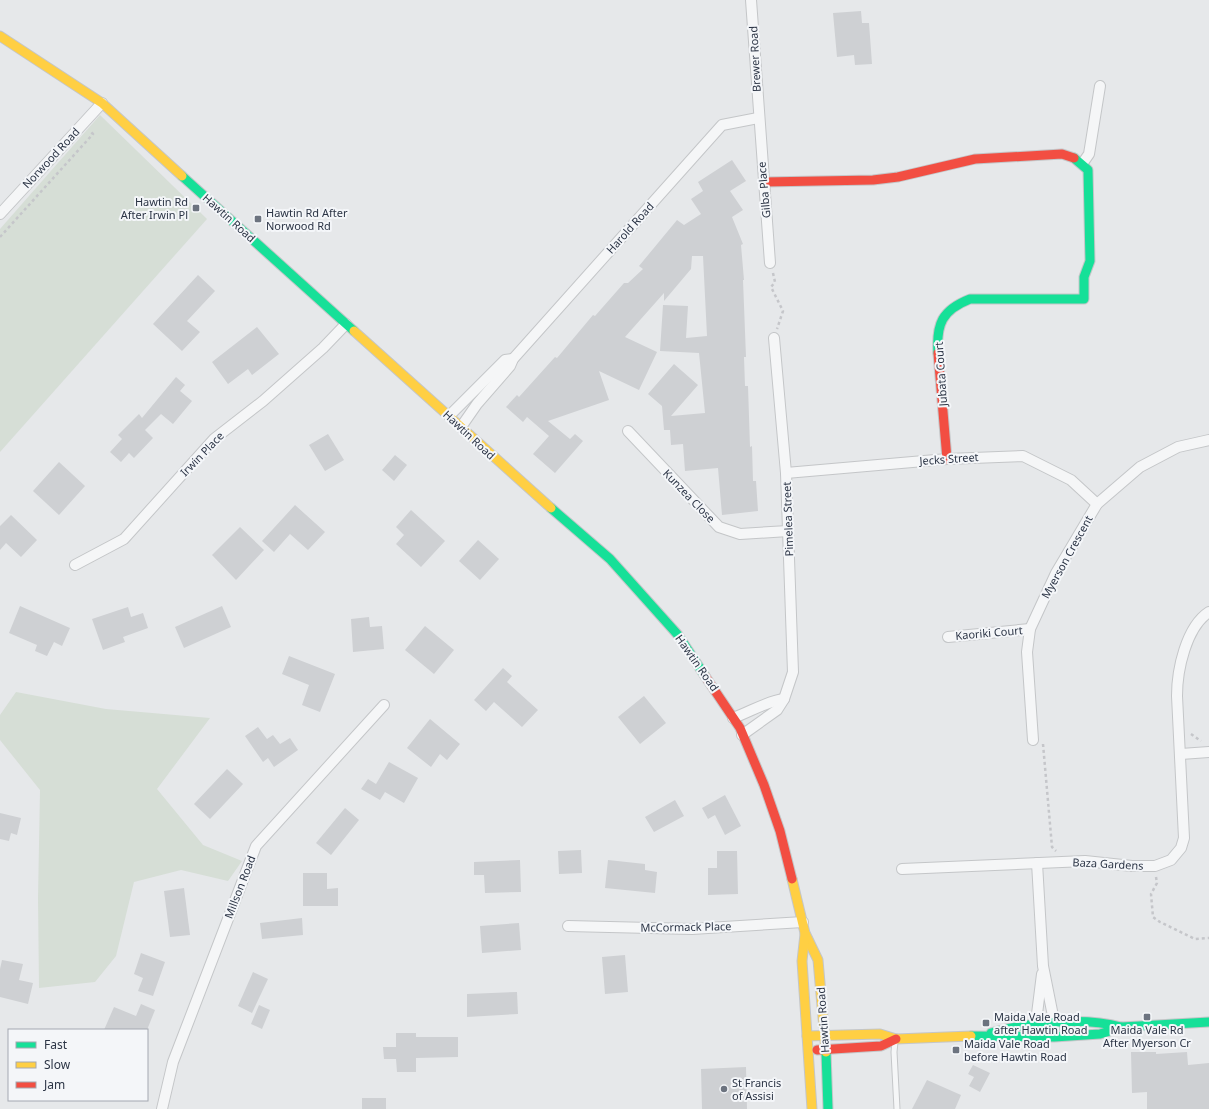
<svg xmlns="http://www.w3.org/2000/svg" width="1209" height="1109" font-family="'Noto Sans',sans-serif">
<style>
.green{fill:#d6ded6}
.building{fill:#ced0d3}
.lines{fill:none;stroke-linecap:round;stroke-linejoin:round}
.lane-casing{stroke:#c4c6c8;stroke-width:7}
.street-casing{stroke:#c4c6c8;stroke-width:12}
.fast-casing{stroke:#c4c6c8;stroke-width:11}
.slow-casing{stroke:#c4c6c8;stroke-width:11}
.jam-casing{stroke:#c4c6c8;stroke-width:11}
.path{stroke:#c5c6ca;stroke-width:2.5;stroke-dasharray:3 3;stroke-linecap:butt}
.lane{stroke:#f5f6f7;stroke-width:5}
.street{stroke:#f5f6f7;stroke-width:10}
.fast{stroke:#16e098;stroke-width:9}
.slow{stroke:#ffcf43;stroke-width:9}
.jam{stroke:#f24e42;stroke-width:9}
.poi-dot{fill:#6c737f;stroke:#f4f6f9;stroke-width:1.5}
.labels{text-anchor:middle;stroke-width:4;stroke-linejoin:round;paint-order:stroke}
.street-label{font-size:11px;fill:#2b3445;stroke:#f4f6f9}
.poi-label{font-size:11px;fill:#2b3445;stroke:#f4f6f9;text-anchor:start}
</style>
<rect width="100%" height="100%" fill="#e6e8ea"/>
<g class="green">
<path d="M100,115L207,219L0,452V229Z"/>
<path d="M16,692L106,709L210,718L157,789L203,845L242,861L228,881L181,870L134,882L116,956L95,982L39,988L38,898L40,790L0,740V715Z"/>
</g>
<g class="building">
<path d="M861,11L862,23H869L872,64L855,65L854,55L837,57L833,13Z"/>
<path d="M732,160L746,181L730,191L743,210L732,217L743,244L741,245L744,280H743L746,357H744L745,386H748L750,447L752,446L753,481H756L758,511L722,515L718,468L685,471L683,444L671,445L670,430H664L662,406L648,394L674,364L698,385L671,416L705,413L699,353L660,351L663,305L688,306L686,338L707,336L703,256H692L691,269L664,301V293L625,337L657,352L639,390L599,371L609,400L548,421L570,439L575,434L583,441L555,473L533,454L549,436L527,417L523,422L506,407L517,395L519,397L555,357L557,358L593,315L595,316L624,283H628L643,269L639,266L677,220L684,225L701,214L691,199L703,191L698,182Z"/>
<path d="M198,275L215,291L187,321L200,332L182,351L153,324Z"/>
<path d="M257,327L279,354L252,375L248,369L228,384L212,362Z"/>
<path d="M176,377L185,385L180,391L192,401L173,424L161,414L145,430L153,438L134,458L129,453L121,462L110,452L122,439L118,435L139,414L142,418Z"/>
<path d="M328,434L344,460L325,471L309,445Z"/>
<path d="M395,455L407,465L394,481L382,470Z"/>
<path d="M59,462L85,486L59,515L33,491Z"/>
<path d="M295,505L325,532L308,550L290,534L274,552L262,541Z"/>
<path d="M411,510L445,541L421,567L396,544L404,535L396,527Z"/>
<path d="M11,515L37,540L21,557L6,543L0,550V526Z"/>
<path d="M240,527L264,550L236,580L212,555Z"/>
<path d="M478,540L499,559L480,580L459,561Z"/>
<path d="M20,606L70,628L62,646L54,642L47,656L35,651L37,645L9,633Z"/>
<path d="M222,606L231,627L184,648L175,627Z"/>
<path d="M128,607L131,617L143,613L148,628L123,637L125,642L103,650L92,619Z"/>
<path d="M369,617L370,627L382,626L384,649L353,652L351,619Z"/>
<path d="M425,626L454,650L434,674L405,650Z"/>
<path d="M289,656L335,674L320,712L302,705L309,685L282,674Z"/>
<path d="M503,668L512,676L507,682L538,710L522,727L494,702L486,711L474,700Z"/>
<path d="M644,696L666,723L640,744L618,717Z"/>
<path d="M430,719L460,744L447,760L440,754L431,767L407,748Z"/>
<path d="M258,727L267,739L273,735L280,744L290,738L298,750L274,767L268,758L263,762L245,736Z"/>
<path d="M389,762L418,778L404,803L385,792L380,800L361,789L368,779L376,784Z"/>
<path d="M227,769L243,784L210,819L194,804Z"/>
<path d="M725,795L741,826L725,835L715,815L708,819L702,808Z"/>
<path d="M675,800L684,816L654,832L645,817Z"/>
<path d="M345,808L359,820L331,855L316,843Z"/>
<path d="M0,813L21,818L17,835L11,833L9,841L0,839Z"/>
<path d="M581,850L582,873L559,874L558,851Z"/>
<path d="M717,851H737L738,894L708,895V868H717Z"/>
<path d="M520,860L521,892L485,893L484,875H474V862Z"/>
<path d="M608,860L645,864V870L657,872L655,893L605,888Z"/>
<path d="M303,873H327V889L338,888V906H303Z"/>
<path d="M184,888L190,935L170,937L164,891Z"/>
<path d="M302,918L303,935L262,939L260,923Z"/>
<path d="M519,923L521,950L482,953L480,926Z"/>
<path d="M141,953L165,962L153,996L138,991L143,978L134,974Z"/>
<path d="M625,955L628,992L605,994L602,957Z"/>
<path d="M2,960L23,964L19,980L33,983L28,1004L0,997V969Z"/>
<path d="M253,972L268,979L252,1013L238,1006Z"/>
<path d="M517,992L518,1014L467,1017V994Z"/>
<path d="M141,1004L155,1010L147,1030H104L114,1007L136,1016Z"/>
<path d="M259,1005L270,1010L262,1029L251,1024Z"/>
<path d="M396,1033H416V1037H458V1057L416,1058V1072H397L396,1059H384L383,1047H396Z"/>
<path d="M1131,1052H1156V1054L1187,1052L1188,1065L1209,1063V1109H1147V1092L1132,1093Z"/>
<path d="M973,1065L990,1073L980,1092L969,1086L974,1077L968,1074Z"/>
<path d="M746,1067L747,1109H702L701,1069Z"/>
<path d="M927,1080L961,1095L955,1109H912Z"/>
<rect x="362" y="1098" width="24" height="11"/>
</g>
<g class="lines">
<defs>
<path id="lane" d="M895,1042L894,1052L897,1109"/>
<g id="street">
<path d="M751,0L770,263"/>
<path d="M1082,164L1089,154L1100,86"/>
<path d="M0,214L102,103"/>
<path d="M449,416L505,360L513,359"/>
<path d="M461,427L477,404L510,366L513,359L722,125L758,118"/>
<path d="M628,431L719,527L740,534L788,531"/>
<path d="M786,473L947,459L1023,456L1071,480L1097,504"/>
<path d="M75,565L124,539L214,439L263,401L323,348L346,324"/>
<path d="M948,637L1030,629"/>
<path d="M733,718C750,712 767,701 784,699"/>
<path d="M742,735L777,710L784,699L793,672L786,473L774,338"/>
<path d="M1033,740L1027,652L1030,629L1056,573L1097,504L1140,467L1178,447L1209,440"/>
<path d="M1181,754L1209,752"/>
<path d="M1037,863L1043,966L1053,1016L1054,1030"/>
<path d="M902,869L1085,861L1132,866H1155L1171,860L1181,848L1184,838L1177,696C1177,670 1186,627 1209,612"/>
<path d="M568,926L692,929L803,922"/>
<path d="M1035,1030L1042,974"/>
<path d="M162,1109L173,1062L256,846L384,705"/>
</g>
<g id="fast">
<path d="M182,176L354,331"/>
<path d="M938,353C936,324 942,310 970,299H1084V277L1090,261L1088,170L1074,158"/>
<path d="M551,508L610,559L678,635L705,676"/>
<path d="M991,1033C1027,1022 1085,1017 1121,1027"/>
<path d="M971,1036L1054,1037L1100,1034L1122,1027L1209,1022"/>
<path d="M826,1052L828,1109"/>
</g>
<g id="slow">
<path d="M0,36L102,103L182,176"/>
<path d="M354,331L551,508"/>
<path d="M792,879L805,933L818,960L826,1052"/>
<path d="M805,934L802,961L812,1109"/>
<path d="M807,1036L880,1034L896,1039L971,1036"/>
</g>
<g id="jam">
<path d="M764,182L873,180L898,177L975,159L1062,154L1074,158"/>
<path d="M938,353L947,459"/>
<path d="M705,676L740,728L764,785L780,831L792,879"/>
<path d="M817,1050L881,1046L896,1039"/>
</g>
</defs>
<use href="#lane" class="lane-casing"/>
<use href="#street" class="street-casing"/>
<use href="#fast" class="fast-casing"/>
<use href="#slow" class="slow-casing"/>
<use href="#jam" class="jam-casing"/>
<g class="path">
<path d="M0,237L93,134L90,131"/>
<path d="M773,273L775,282L771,287L783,311L777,329"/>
<path d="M1191,734L1201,741"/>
<path d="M1043,744L1052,847L1056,851"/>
<path d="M1156,877L1157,883L1151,894L1153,917L1160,922L1195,939L1209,938"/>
</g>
<use href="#lane" class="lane"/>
<use href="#street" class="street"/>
<use href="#fast" class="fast"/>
<use href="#slow" class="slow"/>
<use href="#jam" class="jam"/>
</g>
<g class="poi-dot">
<rect x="192" y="204" width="8" height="8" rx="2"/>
<rect x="254" y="215" width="8" height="8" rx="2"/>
<rect x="1143" y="1013" width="8" height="8" rx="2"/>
<rect x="982" y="1019" width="8" height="8" rx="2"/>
<rect x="952" y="1046" width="8" height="8" rx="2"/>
<circle cx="724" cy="1089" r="4"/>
</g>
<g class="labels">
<g class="street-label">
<text transform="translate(755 59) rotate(-93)" y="4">Brewer Road</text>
<text transform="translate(51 158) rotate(-47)" y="4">Norwood Road</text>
<text transform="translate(764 190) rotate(-95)" y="4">Gilba Place</text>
<text transform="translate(229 218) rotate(42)" y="4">Hawtin Road</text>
<text transform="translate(630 228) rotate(-48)" y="4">Harold Road</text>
<text transform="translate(941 374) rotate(-94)" y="4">Jubata Court</text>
<text transform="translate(469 435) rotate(43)" y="4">Hawtin Road</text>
<text transform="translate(202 454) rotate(-46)" y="4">Irwin Place</text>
<text transform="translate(949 459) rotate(-4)" y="4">Jecks Street</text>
<text transform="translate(689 496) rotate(46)" y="4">Kunzea Close</text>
<text transform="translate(788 519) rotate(-92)" y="4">Pimelea Street</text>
<text transform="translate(1067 557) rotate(-61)" y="4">Myerson Crescent</text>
<text transform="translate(989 633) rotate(-5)" y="4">Kaoriki Court</text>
<text transform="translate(697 663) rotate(55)" y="4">Hawtin Road</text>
<text transform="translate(1108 864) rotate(3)" y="4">Baza Gardens</text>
<text transform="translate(240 887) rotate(-69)" y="4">Millson Road</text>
<text transform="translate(686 927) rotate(-1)" y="4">McCormack Place</text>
<text transform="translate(823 1020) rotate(-94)" y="4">Hawtin Road</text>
</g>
<g class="poi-label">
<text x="188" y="206" text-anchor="end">Hawtin Rd<tspan x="188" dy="13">After Irwin Pl</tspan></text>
<text x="266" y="217">Hawtin Rd After<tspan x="266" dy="13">Norwood Rd</tspan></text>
<text x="994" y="1021">Maida Vale Road<tspan x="994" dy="13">after Hawtin Road</tspan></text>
<text x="1147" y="1034" text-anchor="middle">Maida Vale Rd<tspan x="1147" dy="13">After Myerson Cr</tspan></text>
<text x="964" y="1048">Maida Vale Road<tspan x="964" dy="13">before Hawtin Road</tspan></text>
<text x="732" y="1087">St Francis<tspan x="732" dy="13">of Assisi</tspan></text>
</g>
</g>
<rect x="8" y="1029" width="140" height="72" fill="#f4f6f9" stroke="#a4a8b1"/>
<rect x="16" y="1042" width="20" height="6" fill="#16e098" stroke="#a4a8b1"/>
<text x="44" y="1049" font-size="12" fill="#2b3445">Fast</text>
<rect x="16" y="1062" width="20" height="6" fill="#ffcf43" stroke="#a4a8b1"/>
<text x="44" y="1069" font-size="12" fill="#2b3445">Slow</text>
<rect x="16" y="1082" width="20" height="6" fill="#f24e42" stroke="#a4a8b1"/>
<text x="44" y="1089" font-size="12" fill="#2b3445">Jam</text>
</svg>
